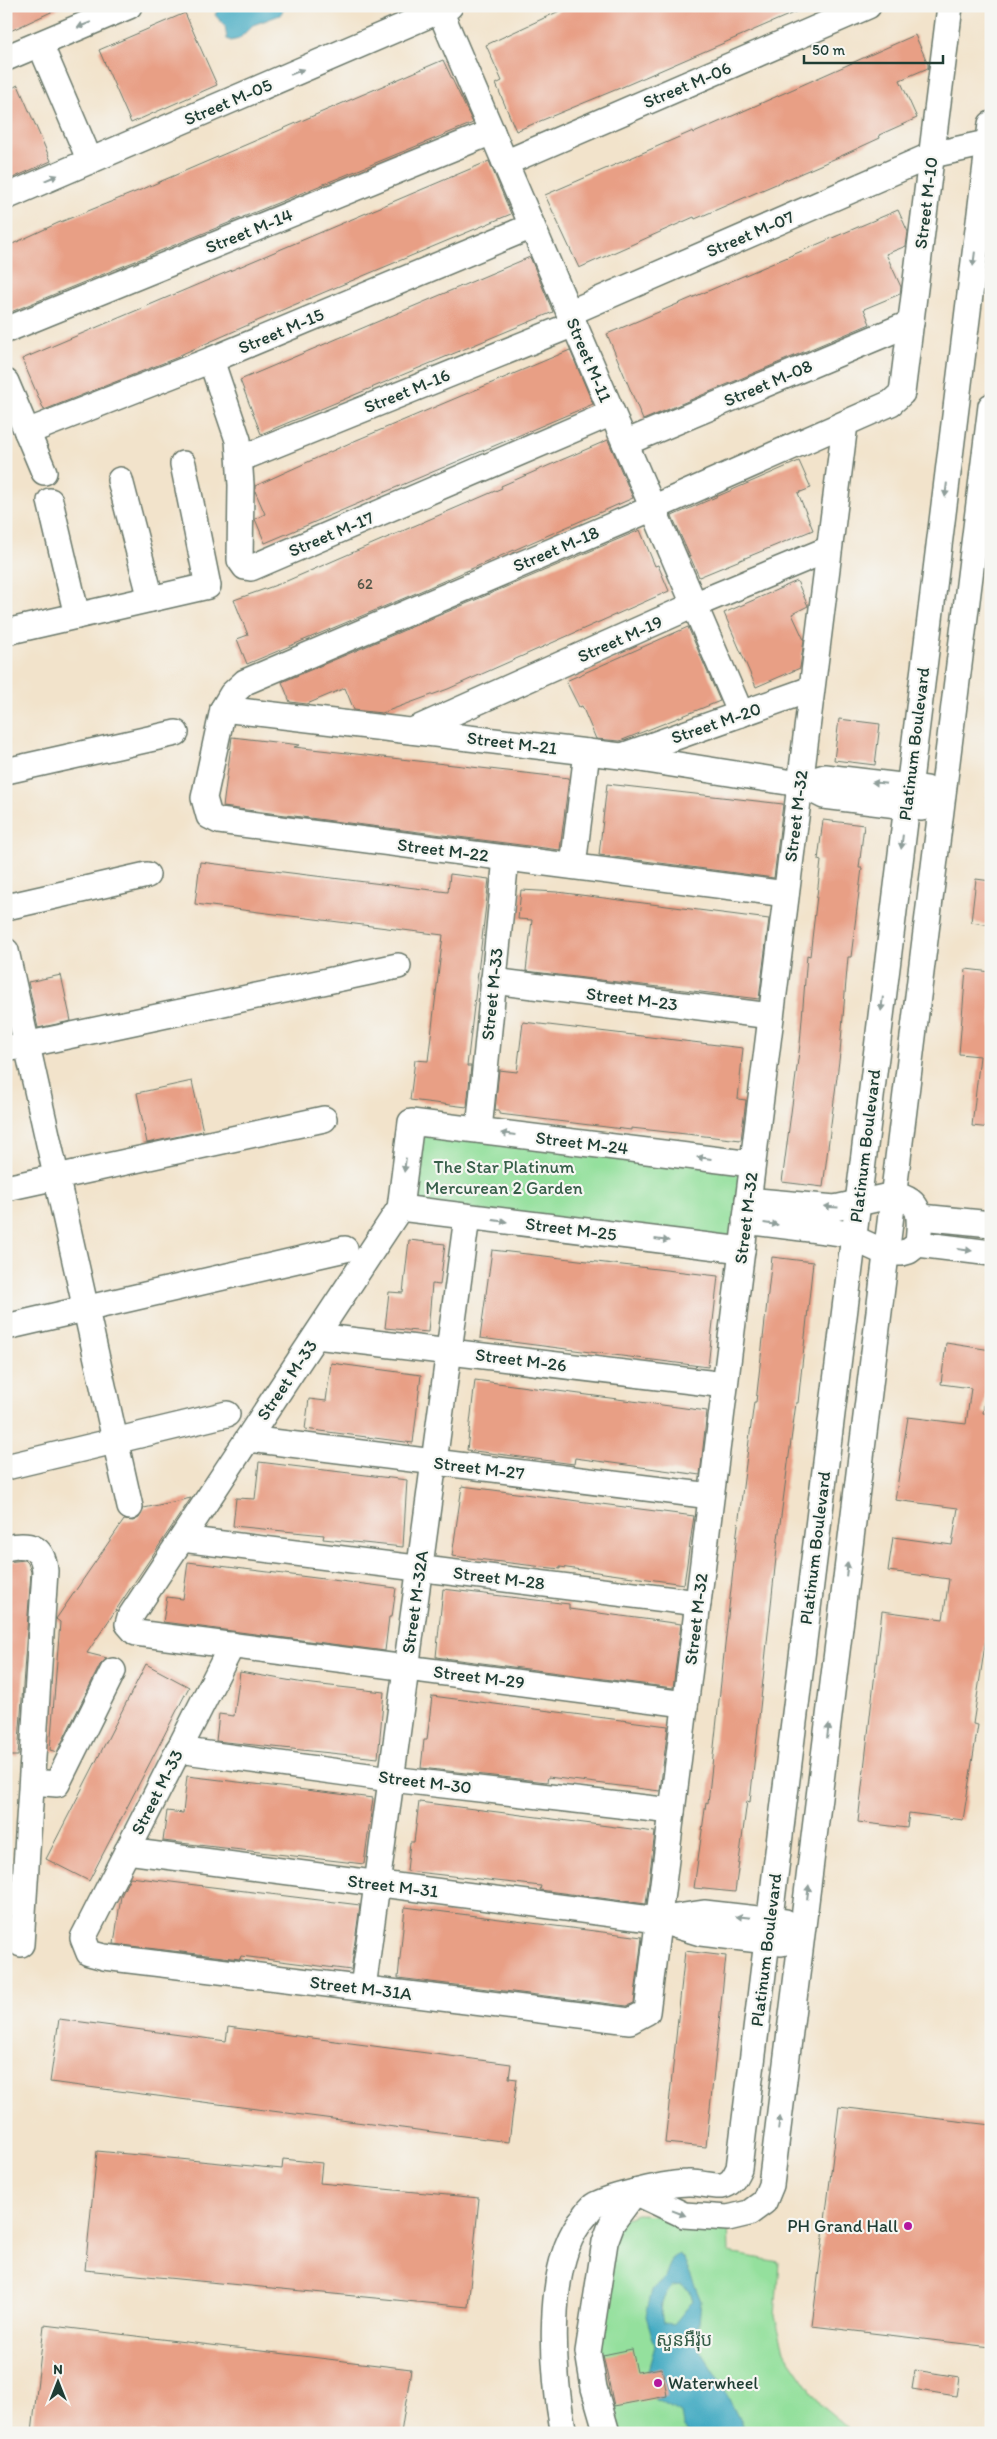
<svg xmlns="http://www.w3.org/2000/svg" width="997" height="2439" font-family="Itim,'Noto Sans Khmer',sans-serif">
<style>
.green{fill:#94e09d;stroke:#5a8e68}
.water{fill:#42aac2;stroke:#30747b;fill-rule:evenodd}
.building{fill:#e89f85}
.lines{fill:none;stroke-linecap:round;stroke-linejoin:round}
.minor-casing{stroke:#697769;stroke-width:28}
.minor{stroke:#fff;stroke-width:25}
.oneway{fill:#8f9e9a}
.poi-dot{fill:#b5179e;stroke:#f6f6f2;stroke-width:2}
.labels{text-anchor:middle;stroke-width:4.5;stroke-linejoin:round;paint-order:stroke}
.number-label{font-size:15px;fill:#515648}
.street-label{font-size:18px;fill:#1f3d34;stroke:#f6f6f2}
.park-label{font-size:18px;fill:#365e49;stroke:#f6f6f2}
.poi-label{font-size:18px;fill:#1f3d34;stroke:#f6f6f2;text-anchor:end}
</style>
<rect width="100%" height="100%" fill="#f6f6f2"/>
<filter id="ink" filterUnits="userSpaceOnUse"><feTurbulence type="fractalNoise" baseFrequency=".02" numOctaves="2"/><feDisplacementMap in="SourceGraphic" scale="10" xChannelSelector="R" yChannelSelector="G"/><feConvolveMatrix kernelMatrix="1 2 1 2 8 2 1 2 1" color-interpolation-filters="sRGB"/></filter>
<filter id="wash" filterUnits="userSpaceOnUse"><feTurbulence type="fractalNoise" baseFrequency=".0096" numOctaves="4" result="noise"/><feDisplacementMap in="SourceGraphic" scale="20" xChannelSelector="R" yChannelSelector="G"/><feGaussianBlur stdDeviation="1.12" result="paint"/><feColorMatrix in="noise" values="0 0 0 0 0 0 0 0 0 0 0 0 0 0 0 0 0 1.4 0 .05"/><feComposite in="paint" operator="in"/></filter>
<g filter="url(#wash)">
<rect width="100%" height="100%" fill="#f2e3cb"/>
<g class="green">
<path d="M411,1122L752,1164L742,1250L400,1208Z"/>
<path d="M637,2214L728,2218L729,2253L779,2262L775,2316L784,2351L821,2405L855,2433H607L594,2388L612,2223Z"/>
</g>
<g class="water">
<path d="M286,6L280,15L253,25L239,39L231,41L227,39L225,26L215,15L218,9L225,7Z"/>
<path d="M679,2254L684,2259L701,2301L697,2344L721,2383L746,2433H688L683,2426L681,2413L654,2399L648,2370L655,2346L646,2316L652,2290L665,2278L672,2259ZM681,2285L690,2291L693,2301L674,2324L663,2323C659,2306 662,2298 672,2286Z"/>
</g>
<g id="blocks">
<g class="building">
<path d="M6,6H64L6,33Z"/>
<path d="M570,6H807V7L620,88L516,131L496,84L502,81L486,45Z"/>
<path d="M185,13L217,85L131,123L99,50Z"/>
<path d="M915,35L928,64V68L900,80L917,118L879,135L880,138L841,156L695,219L694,217L579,268L545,195L693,131L694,133Z"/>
<path d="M443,60L473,123L6,314V247L58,223L143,189Z"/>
<path d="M18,85L51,161L6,181V91Z"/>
<path d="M489,161L511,214L289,307L180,355L181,356L44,410L22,359Z"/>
<path d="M898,210L908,232L906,246L886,254L901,287L900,294L864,309L870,324L643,420L607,334Z"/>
<path d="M530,257L553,312L261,434L240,380Z"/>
<path d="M570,350L593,404L265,543L255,519L265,514L255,491V486L352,442Z"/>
<path d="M608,440L633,498L407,597L247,664L237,639L248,635L234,600L282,583L502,488L501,486Z"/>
<path d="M799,461L811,488L798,493L813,530L699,577L672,516Z"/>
<path d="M640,530L655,566L658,565L669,591L448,689L382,713L354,710L345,688L307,704L290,702L282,682Z"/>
<path d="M797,581L808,606L792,614L804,640L800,668L756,687L724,613Z"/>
<path d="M688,627L720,701L620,741L596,739L582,706L579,707L566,681Z"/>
<path d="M839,719L880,724L875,765L834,760Z"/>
<path d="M232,737L300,745L294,747L569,778L560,850L223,807Z"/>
<path d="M607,784L783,804L774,878L599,855Z"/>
<path d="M823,820L864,825L859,868H862L851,957H848L840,1053L823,1187L782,1182L800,1044L807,955L810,956L821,861L818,860Z"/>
<path d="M200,862L448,892L450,874L489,879L467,1066H471L467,1107L410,1100L415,1060L428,1061L443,935L195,904Z"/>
<path d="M976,879L991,881V925L971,922Z"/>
<path d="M521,890L557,892L769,919L759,999L526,971L532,920L518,919Z"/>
<path d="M966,969L991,972V1128L972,1126L980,1056L959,1054Z"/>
<path d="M61,975L71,1021L38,1028L28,982Z"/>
<path d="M523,1022L743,1048L738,1099L746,1100L741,1140L631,1128V1130L499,1114V1110H495L499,1070L517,1072Z"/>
<path d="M192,1081L203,1131L147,1143L137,1093Z"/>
<path d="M409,1240L445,1244L440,1285L432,1284L428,1332L385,1328L389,1292L403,1293Z"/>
<path d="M492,1250L718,1276L708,1367L480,1338Z"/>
<path d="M772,1257L813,1262L798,1403H796L778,1539L750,1802L747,1801L735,1892L694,1888L706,1802L708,1803L737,1533L754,1402H756Z"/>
<path d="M946,1343L991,1350L983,1413L991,1414V1605L973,1724L978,1725L963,1820L909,1813L907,1828L858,1822L882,1611L943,1619L949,1579L888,1571L893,1537L952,1545L958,1508L895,1500L908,1417L966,1424L971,1388L941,1384Z"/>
<path d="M331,1363L421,1375L413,1443L305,1429L309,1399L326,1401Z"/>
<path d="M475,1380L707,1411L700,1475L575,1458L574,1464L467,1450Z"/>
<path d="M259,1462L407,1480L403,1547L323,1539L324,1535L233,1526L236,1498L255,1499Z"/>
<path d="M462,1486L694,1516L684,1584L560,1567V1569L452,1556Z"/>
<path d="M191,1498L87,1653L107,1658L100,1665L57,1752L50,1750L60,1622L56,1619L124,1520L133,1521L139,1518L144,1508Z"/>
<path d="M25,1560L28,1563L31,1572L18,1756H6V1562Z"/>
<path d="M188,1562L396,1588L392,1617H389L385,1651L163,1622L167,1597L183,1599Z"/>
<path d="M443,1589L569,1604V1609L681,1624L673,1688L436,1657Z"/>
<path d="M146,1664L189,1687L89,1881L46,1859Z"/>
<path d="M240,1672L304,1683L384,1692L378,1758L216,1741L219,1714L234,1716Z"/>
<path d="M432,1696L668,1726L660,1791L548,1777L547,1782L421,1768L424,1740H427Z"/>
<path d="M187,1776L373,1798L364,1864L163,1841L167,1811L183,1813Z"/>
<path d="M419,1802L655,1832L646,1904L540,1890L541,1886L407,1871L410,1842H414Z"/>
<path d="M130,1877L360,1905L351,1970L241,1956L240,1959L114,1944L121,1896Z"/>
<path d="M405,1907L642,1937L634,2003L627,2006L398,1978Z"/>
<path d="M685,1951L726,1956L706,2147L665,2143Z"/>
<path d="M59,2019L226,2041L228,2027L511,2064L509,2078L517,2079L509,2142L50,2082Z"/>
<path d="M839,2107L991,2125V2347L812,2326Z"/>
<path d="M97,2151L282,2169L283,2159L322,2163L320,2183L479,2198L468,2307L85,2270Z"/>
<path d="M44,2325L411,2369L401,2433H32Z"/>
<path d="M632,2349L637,2372L662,2368L667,2396L614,2406L603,2355Z"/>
<path d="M915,2370L959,2377L956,2396L912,2389Z"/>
</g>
</g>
</g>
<g filter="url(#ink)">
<use href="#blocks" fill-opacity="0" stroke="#697769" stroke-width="1"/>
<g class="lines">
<defs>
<g id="minor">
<path d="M438,6L741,714"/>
<path d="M40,44L90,161"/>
<path d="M6,58L129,6"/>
<path d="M505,163L868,6"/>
<path d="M6,197L450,6"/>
<path d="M569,313L932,155L991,142"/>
<path d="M6,330L492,132"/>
<path d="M211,360L238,440L241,485L240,560L245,567L251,568L612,413"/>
<path d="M6,382L44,472"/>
<path d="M27,432L211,360L532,226"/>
<path d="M625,443L911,323"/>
<path d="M240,459L574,324"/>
<path d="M120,480L151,599"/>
<path d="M50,501L77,616"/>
<path d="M6,632L208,586L183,464"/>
<path d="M223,709L621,756L800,784L824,796L922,808"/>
<path d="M412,731L694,605L829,549"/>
<path d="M625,755L811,689"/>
<path d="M6,771L176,733"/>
<path d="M800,784L825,777L926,789"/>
<path d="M573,866L587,752"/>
<path d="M786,894L219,821L209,816L204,798L223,709L232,694L245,682L653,508L891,403L902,393L950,6"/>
<path d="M6,907L147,875"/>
<path d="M6,951L130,1507"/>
<path d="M493,981L771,1016"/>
<path d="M6,1049L398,966"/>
<path d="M479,1130L506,858"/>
<path d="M6,1188L324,1119"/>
<path d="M400,1208L742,1250"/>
<path d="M921,1217L991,1224"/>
<path d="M745,1221L842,1233L886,1253H902L909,1251L918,1244C920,1220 924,1200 894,1195L835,1208L748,1200"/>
<path d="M918,1244L991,1253"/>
<path d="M6,1327L345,1249"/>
<path d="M316,1336L725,1385"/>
<path d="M248,1439L711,1496"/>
<path d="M6,1467L227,1414"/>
<path d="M182,1539L698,1603"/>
<path d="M6,1548C28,1543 43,1545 45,1571L21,1944"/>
<path d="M232,1645L83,1938L89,1953L104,1957L630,2021L647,2012L845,424"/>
<path d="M685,1704L136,1633L128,1624L130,1617L400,1208L411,1122L752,1164"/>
<path d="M178,1750L391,1779L672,1811"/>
<path d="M32,1782L57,1784L113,1671"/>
<path d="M127,1851L658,1920L701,1933L782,1943"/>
<path d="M663,1919L704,1913L785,1922"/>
<path d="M363,1988L467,1217"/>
<path d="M635,2192L684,2215L728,2218L749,2213L764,2202L771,2185L991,406"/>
<path d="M564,2433C552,2377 544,2260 585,2216C588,2212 591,2207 595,2205C611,2196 669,2183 688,2183C699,2182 711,2187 722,2186C732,2184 735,2176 739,2168L991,124"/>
<path d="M607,2433L594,2388L588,2352L605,2242L612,2223L635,2192"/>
</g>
</defs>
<use href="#minor" class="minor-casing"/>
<use href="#minor" class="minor"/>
</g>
<defs><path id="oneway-solid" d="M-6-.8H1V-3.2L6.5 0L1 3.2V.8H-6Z" transform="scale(1.25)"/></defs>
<g class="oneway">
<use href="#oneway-solid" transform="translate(84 25) rotate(157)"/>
<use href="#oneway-solid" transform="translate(297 72) rotate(-23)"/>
<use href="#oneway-solid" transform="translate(51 178) rotate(-23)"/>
<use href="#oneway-solid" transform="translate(974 259) rotate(97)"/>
<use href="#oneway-solid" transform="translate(946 490) rotate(97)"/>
<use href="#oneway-solid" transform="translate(879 783) rotate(-174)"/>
<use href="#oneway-solid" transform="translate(902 842) rotate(97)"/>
<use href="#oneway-solid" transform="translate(882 1004) rotate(97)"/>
<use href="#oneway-solid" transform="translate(508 1134) rotate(-173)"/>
<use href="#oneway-solid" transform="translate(704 1158) rotate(-173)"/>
<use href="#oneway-solid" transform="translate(405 1165) rotate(97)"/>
<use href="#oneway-solid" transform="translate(831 1207) rotate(-177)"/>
<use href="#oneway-solid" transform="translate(500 1221) rotate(7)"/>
<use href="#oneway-solid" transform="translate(771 1224) rotate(7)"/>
<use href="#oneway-solid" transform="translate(662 1240) rotate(7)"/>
<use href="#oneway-solid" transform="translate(965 1250) rotate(7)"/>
<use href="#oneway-solid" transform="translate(847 1569) rotate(-83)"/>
<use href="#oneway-solid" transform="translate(828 1731) rotate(-83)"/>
<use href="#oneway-solid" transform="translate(808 1892) rotate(-83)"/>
<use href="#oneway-solid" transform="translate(743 1917) rotate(-174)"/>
<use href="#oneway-solid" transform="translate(779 2123) rotate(-83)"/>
<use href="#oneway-solid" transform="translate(679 2213) rotate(21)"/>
</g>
</g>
<g class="poi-dot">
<circle cx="908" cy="2226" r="5"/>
<circle cx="658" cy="2383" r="5"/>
</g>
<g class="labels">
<g class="number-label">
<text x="365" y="589">62</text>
</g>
<g class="street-label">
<text transform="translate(687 85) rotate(-23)" y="6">Street M-06</text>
<text transform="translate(228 102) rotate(-23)" y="6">Street M-05</text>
<text transform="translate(926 203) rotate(-83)" y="6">Street M-10</text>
<text transform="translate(249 231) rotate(-22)" y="6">Street M-14</text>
<text transform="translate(750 234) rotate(-23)" y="6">Street M-07</text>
<text transform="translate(281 331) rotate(-23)" y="6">Street M-15</text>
<text transform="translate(589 360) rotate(67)" y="6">Street M-11</text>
<text transform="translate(768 383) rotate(-23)" y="6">Street M-08</text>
<text transform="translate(407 391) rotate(-22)" y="6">Street M-16</text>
<text transform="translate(331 534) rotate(-23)" y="6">Street M-17</text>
<text transform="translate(556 549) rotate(-23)" y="6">Street M-18</text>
<text transform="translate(620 639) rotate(-24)" y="6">Street M-19</text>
<text transform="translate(716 723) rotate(-19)" y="6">Street M-20</text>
<text transform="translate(512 743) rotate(7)" y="6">Street M-21</text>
<text transform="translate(914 744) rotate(-83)" y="6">Platinum Boulevard</text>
<text transform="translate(796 816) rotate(-83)" y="6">Street M-32</text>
<text transform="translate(443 850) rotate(7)" y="6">Street M-22</text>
<text transform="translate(492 994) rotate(-84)" y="6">Street M-33</text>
<text transform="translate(632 999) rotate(7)" y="6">Street M-23</text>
<text transform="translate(582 1143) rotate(7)" y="6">Street M-24</text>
<text transform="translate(865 1146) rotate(-83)" y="6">Platinum Boulevard</text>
<text transform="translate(746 1218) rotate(-83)" y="6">Street M-32</text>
<text transform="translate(571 1229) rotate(7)" y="6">Street M-25</text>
<text transform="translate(521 1360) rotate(7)" y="6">Street M-26</text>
<text transform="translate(287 1380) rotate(-56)" y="6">Street M-33</text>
<text transform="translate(479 1468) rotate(7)" y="6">Street M-27</text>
<text transform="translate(815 1548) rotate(-83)" y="6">Platinum Boulevard</text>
<text transform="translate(499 1578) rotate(7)" y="6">Street M-28</text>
<text transform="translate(415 1602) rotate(-82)" y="6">Street M-32A</text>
<text transform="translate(696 1619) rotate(-83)" y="6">Street M-32</text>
<text transform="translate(479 1677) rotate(7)" y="6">Street M-29</text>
<text transform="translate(425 1782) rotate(7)" y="6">Street M-30</text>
<text transform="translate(157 1792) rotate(-63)" y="6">Street M-33</text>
<text transform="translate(393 1886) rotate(7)" y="6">Street M-31</text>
<text transform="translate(766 1950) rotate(-83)" y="6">Platinum Boulevard</text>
<text transform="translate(361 1988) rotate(7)" y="6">Street M-31A</text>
</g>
<g class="park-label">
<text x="504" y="1173">The Star Platinum<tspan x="504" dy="21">Mercurean 2 Garden</tspan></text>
<text x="684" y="2346">សួនអឺរ៉ុប</text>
</g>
<g class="poi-label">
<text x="898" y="2232">PH Grand Hall</text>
<text x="668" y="2389" text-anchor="start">Waterwheel</text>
</g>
</g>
<rect width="997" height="2439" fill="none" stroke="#f6f6f2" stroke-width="25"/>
<g transform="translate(58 2382)" stroke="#f6f6f2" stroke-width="4" paint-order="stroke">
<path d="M0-4L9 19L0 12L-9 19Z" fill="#1f3d34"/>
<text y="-8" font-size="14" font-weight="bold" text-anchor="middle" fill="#1f3d34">N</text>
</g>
<path d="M804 55v8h139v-8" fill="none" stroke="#1f3d34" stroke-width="2.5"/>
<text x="812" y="55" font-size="15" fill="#1f3d34" stroke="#f6f6f2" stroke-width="4" paint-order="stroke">50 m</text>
</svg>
